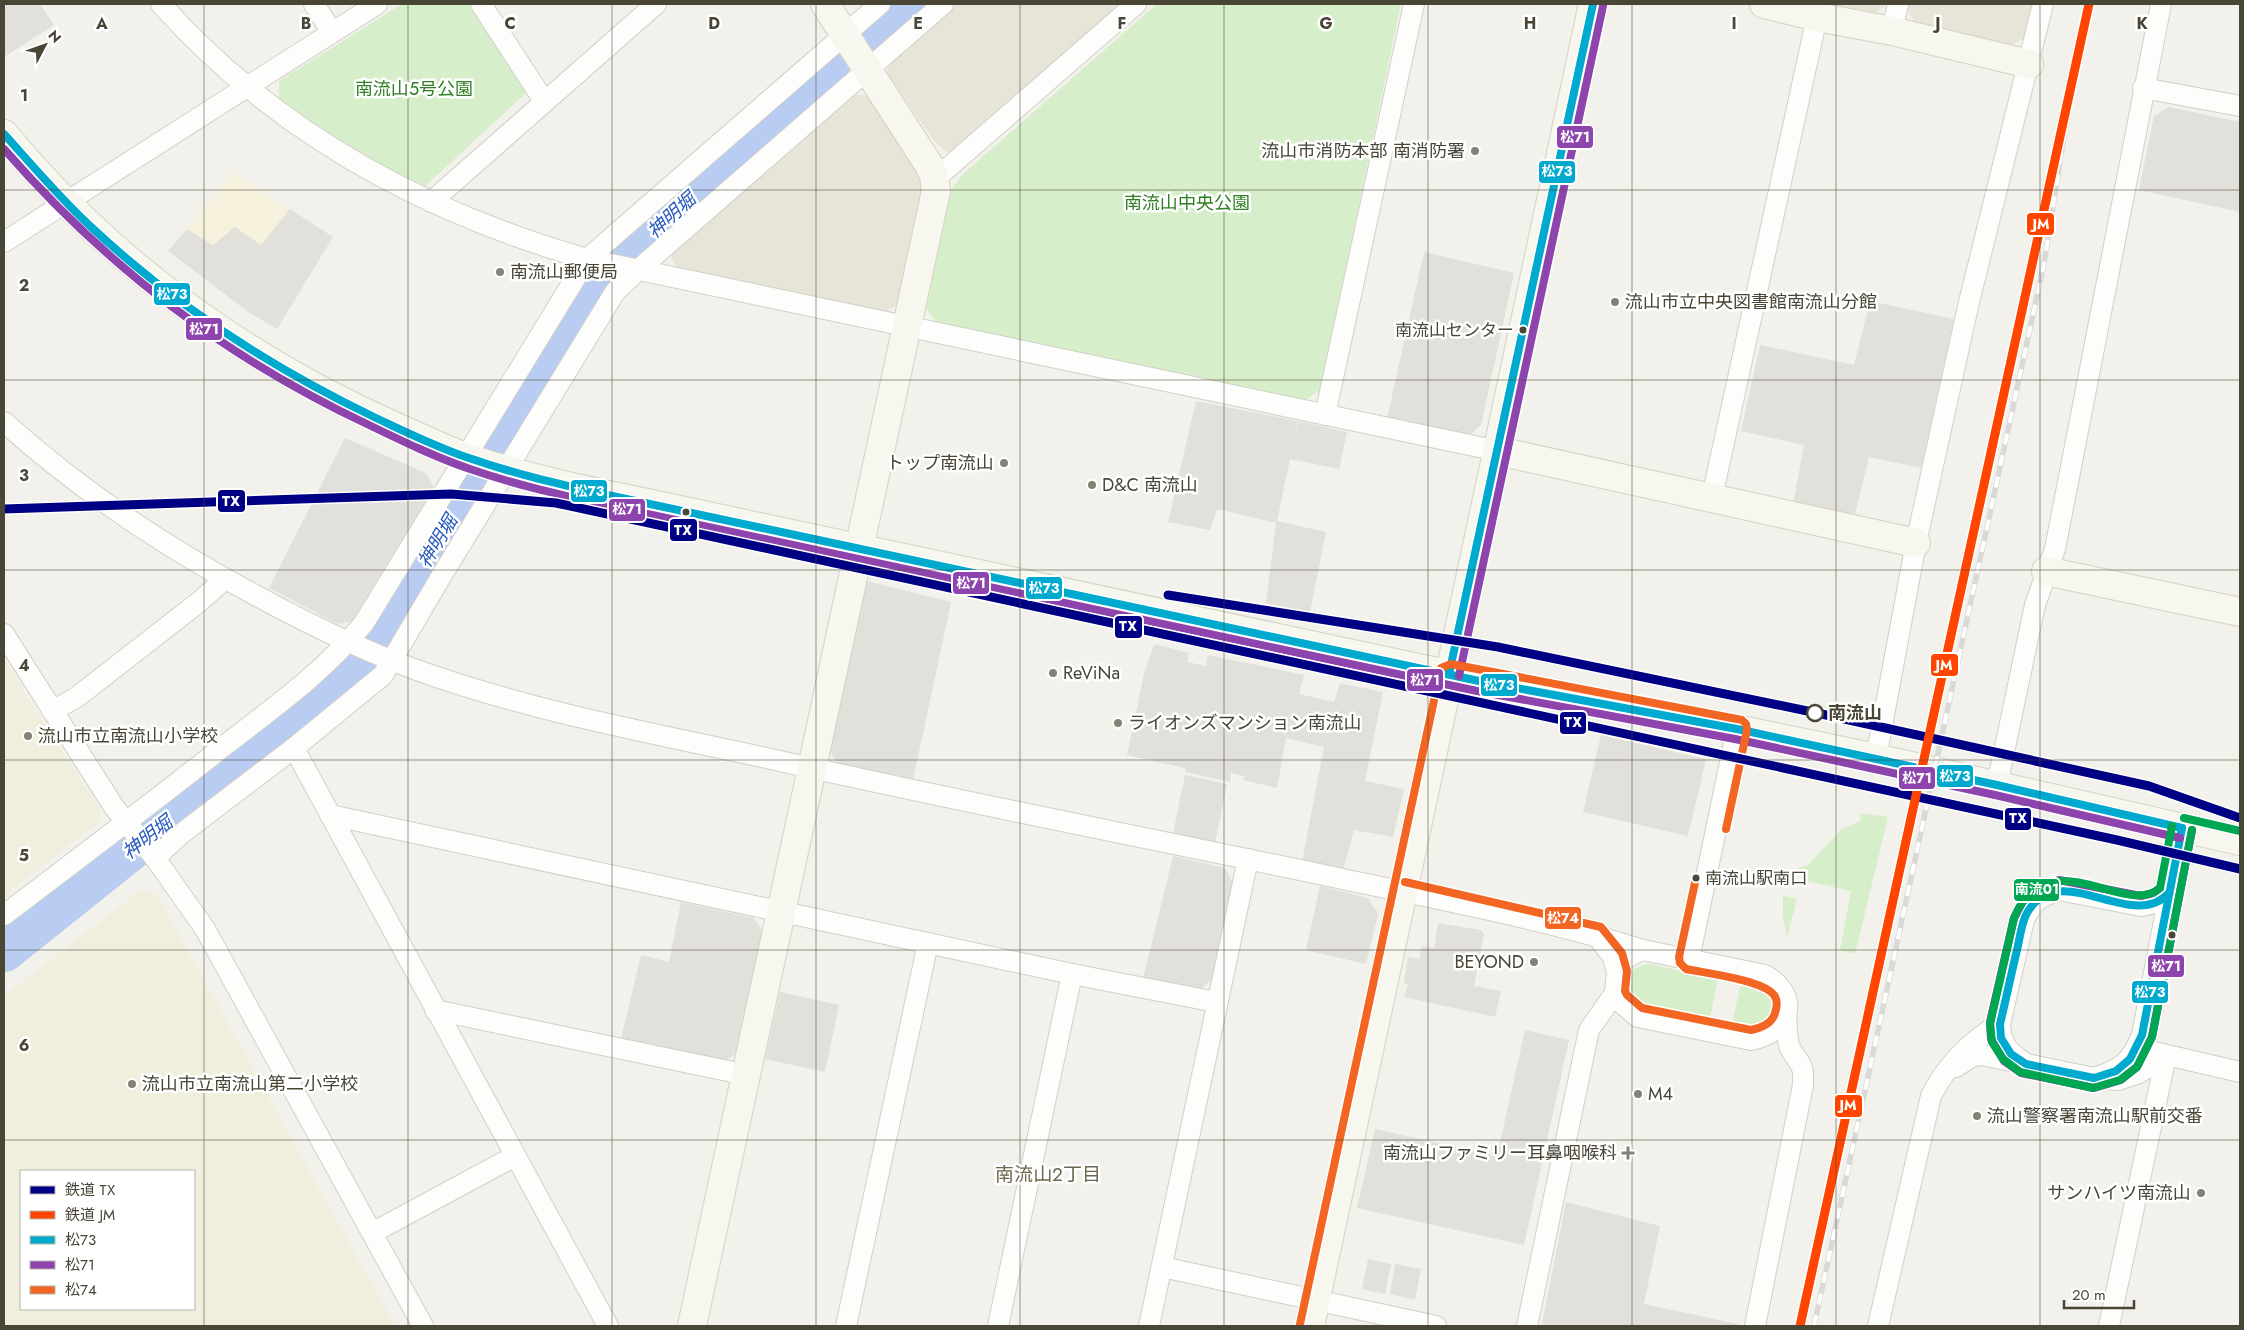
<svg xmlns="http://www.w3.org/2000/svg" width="2244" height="1330" font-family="Jost,'Noto Sans JP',sans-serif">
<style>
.residential{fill:#e6e5d8}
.commercial{fill:#f5f1dd}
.education{fill:#f0efdd;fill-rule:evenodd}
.green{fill:#d7eeca}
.parking{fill:#e1e0da}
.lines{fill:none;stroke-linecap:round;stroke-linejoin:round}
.river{stroke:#b9cdf2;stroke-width:42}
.street-casing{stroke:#d0cfc8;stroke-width:22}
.secondary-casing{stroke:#d3d2c3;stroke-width:30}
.street{stroke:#fdfdfc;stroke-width:20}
.secondary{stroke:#f7f7ef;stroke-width:28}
.rail-casing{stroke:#d9d9d8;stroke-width:5.5}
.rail{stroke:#fff;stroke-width:4;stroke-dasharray:11;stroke-linecap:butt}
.bus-1-casing{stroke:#fff;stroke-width:11}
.bus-2-casing{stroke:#fff;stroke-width:11}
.bus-3-casing{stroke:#fff;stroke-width:11}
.bus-4-casing{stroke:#fff;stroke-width:11}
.bus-1{stroke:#00a9ce;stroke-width:8}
.bus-2{stroke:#8e44ad;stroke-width:8}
.bus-3{stroke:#f26522;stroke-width:8}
.bus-4{stroke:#00a651;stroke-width:8}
.rail-1-casing{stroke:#fff;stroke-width:12}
.rail-2-casing{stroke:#fff;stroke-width:12}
.rail-1{stroke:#000084;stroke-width:9}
.rail-2{stroke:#ff4500;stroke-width:9}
.grid{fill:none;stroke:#494636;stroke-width:1;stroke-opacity:0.55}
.poi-dot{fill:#848275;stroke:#fff;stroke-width:2}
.bus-dot{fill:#494636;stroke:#fff;stroke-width:2}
.stop-dot{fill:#fff;stroke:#494636;stroke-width:2.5}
.labels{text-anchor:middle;stroke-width:5;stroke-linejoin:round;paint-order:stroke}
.bus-label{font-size:17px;fill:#494636;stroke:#fff;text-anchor:end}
.park-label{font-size:18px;fill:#317f25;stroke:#fff}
.poi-label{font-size:18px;fill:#494636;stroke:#fff;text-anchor:start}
.stop-label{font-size:18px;font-weight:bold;fill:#494636;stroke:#fff;text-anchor:start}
.water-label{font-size:19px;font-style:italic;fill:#285abc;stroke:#fff}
.neighbourhood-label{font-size:19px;fill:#6c674d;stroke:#fff}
.grid-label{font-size:16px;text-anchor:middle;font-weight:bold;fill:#494636;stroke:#fff;stroke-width:5;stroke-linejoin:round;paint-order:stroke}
.line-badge{stroke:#fff;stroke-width:2}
.badge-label{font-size:14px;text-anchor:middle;font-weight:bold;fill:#fff}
</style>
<rect width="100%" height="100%" fill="#f2f1eb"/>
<g class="residential">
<path d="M949,4H1125L953,153L945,151L935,142L887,73L889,56Z"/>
<path d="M1827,4H1888L1874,14Z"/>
<path d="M1909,4H2035L2028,36L2012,45L1919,27L1907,11Z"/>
<path d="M851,94L867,96L917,171L925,195L901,303L883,313L675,266L669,251Z"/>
</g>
<path class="commercial" d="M234,173L333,237L277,329L247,311L168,251Z"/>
<g class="education">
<path d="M4,660L101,811L98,823L4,895Z"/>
<path d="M141,890L157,895L395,1326H4V996ZM21,1171H194V1309H21Z"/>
</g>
<g class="green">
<path d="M402,4H470L527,92L422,189L279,103V81Z"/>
<path d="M1157,4H1401L1320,390L1305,400L937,323L926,309L951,190L963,174Z"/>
<path d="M1861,813L1888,817L1855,954L1840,950L1851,891L1802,880L1798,868L1807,866L1842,829L1860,821Z"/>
<path d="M1783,896L1797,899L1787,937L1783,918Z"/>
<path d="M1649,964L1718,979L1710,1018C1690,1014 1651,1010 1634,1001C1626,996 1622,985 1627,977C1631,968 1640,966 1649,964Z"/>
<path d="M1741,983C1750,985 1760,986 1767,993C1778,1005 1771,1024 1756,1027C1748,1028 1739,1024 1732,1023Z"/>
</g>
<g class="parking">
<path d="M4,4H40L54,25L4,57Z"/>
<path d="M2169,107L2240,122V212L2139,190L2154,116Z"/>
<path d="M290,209L333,237L277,329L247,311L168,251L187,229L213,245L235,227L261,245Z"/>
<path d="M1424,252L1514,273L1481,425L1467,438L1386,423Z"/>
<path d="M1870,301L1954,319L1921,468L1869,457L1854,518L1793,504L1804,445L1741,431L1760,345L1854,365Z"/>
<path d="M1196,401L1298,421L1294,443L1299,421L1347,432L1339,469L1290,459L1277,521L1326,532L1310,612L1266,603L1276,523L1217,509L1210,530L1168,522Z"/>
<path d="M345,438L426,473L434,488L352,621L338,624L269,588Z"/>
<path d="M867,581L951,602L913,780L838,764L828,748Z"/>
<path d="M1154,644L1189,653L1187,662L1206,666L1208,655L1304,675L1299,694L1334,702L1340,683L1383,692L1365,781L1404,789L1393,837L1354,830L1343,871L1302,862L1324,747L1286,738L1277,788L1243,780L1244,776L1231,773L1230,782L1186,772L1185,768L1127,755L1144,674Z"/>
<path d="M1601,735L1706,759L1688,836L1583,812Z"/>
<path d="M1185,775L1227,784L1215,843L1173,834Z"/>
<path d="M1173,856L1225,868L1233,883L1213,979L1199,990L1143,979Z"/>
<path d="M1320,886L1368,898L1378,914L1366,964L1306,950Z"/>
<path d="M681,902L754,918L763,932L739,1052L724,1061L621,1039L641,955L669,962Z"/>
<path d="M1438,923L1481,930L1484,934L1474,986L1501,991L1495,1017L1404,997L1408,984L1404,983L1408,957L1419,959L1422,946L1434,948Z"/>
<path d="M780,992L839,1005L825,1072L765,1059Z"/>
<path d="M1525,1030L1569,1040L1524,1245L1357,1208L1375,1129L1497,1156Z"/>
<path d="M1566,1202L1660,1226L1644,1304L1738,1324V1326H1545L1542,1323Z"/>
<path d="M1368,1259L1391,1264L1385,1294L1362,1289Z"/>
<path d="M1395,1264L1421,1269L1415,1300L1390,1294Z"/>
</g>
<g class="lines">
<path class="river" d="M4,951L362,665L415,582L590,287L660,222L909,4"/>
<defs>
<g id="street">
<path d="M161,4C275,132 423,212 587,259L1498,451"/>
<path d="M314,4L332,32"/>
<path d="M481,4L544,101"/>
<path d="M1892,31L1898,4"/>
<path d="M2143,88L2240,106"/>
<path d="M934,176L943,172L1136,4"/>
<path d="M431,202L656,4"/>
<path d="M4,242L377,4"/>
<path d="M1325,415L1414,4"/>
<path d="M4,422C82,492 163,546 255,595C312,626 369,654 431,675C538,712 651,733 762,757C947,799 1133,835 1319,874C1427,897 1537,917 1643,950"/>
<path d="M1712,497L1817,17"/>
<path d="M4,634L114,807L155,858L205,929L423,1326"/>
<path d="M52,711L77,697L199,602L225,579"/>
<path d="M294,748L608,1326"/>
<path d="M1876,758L1916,543L1969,302L2043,4"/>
<path d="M1997,785L2035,605L2055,549L2161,4"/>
<path d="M330,815L1072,974L1216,1002"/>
<path d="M155,858L181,834L294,748L383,675L442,575L615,292L639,269L943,4"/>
<path d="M4,915C78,859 151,804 224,746C273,708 324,672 364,623L587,259L880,4"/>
<path d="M1597,936L1613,957L1617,972L1615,993L1619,1001L1638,1017L1751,1040C1790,1032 1802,997 1765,975L1643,950C1629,955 1623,959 1617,972"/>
<path d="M1689,959L1737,729"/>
<path d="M435,1010L747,1075"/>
<path d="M2154,1052L2240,1072"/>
<path d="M2026,1064C2009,1052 2001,1046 2000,1024L2024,920C2033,901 2039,897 2059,890L2141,906C2153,904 2161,903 2169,893"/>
<path d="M1956,1067L1971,1057L1982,1055L2094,1078L2118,1080L2139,1073L2166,1056"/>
<path d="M2094,1078C2122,1069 2131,1062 2142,1035L2182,828"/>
<path d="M372,1233L515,1156"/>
<path d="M1162,1267L1436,1326"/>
<path d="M846,1326L928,943"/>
<path d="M998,1326L1072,974"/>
<path d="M1149,1326L1248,859"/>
<path d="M1527,1326L1589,1030L1615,993"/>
<path d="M1755,1326L1803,1085C1804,1062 1800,1066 1790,1048C1786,1039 1787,1023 1786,1012"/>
<path d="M1878,1326L1931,1096C1946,1066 1971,1040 2000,1024"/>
<path d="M2109,1326L2166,1056"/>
</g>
<g id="secondary">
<path d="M1764,4L1817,17L1892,31L2029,64"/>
<path d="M4,134C112,264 243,359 396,427C422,438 447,451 474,460C530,479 589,491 647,503L1479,681L1737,729L1876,758L2240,841"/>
<path d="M1498,451L1916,543"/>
<path d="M2046,571L2240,612"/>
<path d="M692,1326L936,191L934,176L929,165L825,4"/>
<path d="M1310,1326L1593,4"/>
</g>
</defs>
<use href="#street" class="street-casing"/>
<use href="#secondary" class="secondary-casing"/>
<use href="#street" class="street"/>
<use href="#secondary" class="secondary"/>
<defs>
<path id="rail" d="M1814,1326L2044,264L2075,66"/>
</defs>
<use href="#rail" class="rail-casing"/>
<use href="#rail" class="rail"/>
<defs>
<g id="bus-1">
<path d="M4,134C32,165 59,197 89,225C173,304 270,367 374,417C406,432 438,448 472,459C515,474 559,484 603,494L1479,681L1737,729L1997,785L2182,828"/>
<path d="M1449,674L1593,4"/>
<path d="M2169,893C2132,934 2059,856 2027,913C2021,924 2020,938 2017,950C2011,975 2006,999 2000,1024L2001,1038L2011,1054L2026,1064L2094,1078L2116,1071L2130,1059L2142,1035L2182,828"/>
</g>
<g id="bus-2">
<path d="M4,149C109,269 225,357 369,425C402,441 435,457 470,469C513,484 557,494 601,504L1477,691L1735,739L1995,795L2180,838"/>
<path d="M1459,676L1603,6"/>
<path d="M2160,888L2153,893L2141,896L2059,880L2042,886L2030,893L2022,903L2014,918L1990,1022L1991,1039L2004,1061L2021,1073L2094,1088L2121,1080L2137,1067L2152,1037L2192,830"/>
</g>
<g id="bus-3">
<path d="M1405,882L1601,927L1622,953L1627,971L1625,991L1627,995L1642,1008L1751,1030C1761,1028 1772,1024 1775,1013C1777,1007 1778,1000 1774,995C1763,980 1705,973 1686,969L1680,963L1679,957L1696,878"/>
<path d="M1300,1324L1441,668L1451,664L1742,720L1746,724L1747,730L1726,829"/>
</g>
<g id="bus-4">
<path d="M2184,818L2240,831"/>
<path d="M2172,826L2160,888C2126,919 2048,837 2014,918L1990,1024L1992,1042L2003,1059L2020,1072L2093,1088L2120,1080L2137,1067L2152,1037L2192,830"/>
</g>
</defs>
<use href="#bus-1" class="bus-1-casing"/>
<use href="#bus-2" class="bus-2-casing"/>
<use href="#bus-3" class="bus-3-casing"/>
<use href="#bus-4" class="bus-4-casing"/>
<use href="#bus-1" class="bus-1"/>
<use href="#bus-2" class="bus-2"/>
<use href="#bus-3" class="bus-3"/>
<use href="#bus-4" class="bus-4"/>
<defs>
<g id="rail-1">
<path d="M4,509L451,494L556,503L2117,840L2240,869"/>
<path d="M1168,595L1498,647L1817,713L2149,786L2240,818"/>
</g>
<path id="rail-2" d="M1800,1326L2089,4"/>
</defs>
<use href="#rail-1" class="rail-1-casing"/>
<use href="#rail-2" class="rail-2-casing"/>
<use href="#rail-1" class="rail-1"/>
<use href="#rail-2" class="rail-2"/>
</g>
<path class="grid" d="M204,4V1326M408,4V1326M612,4V1326M816,4V1326M1020,4V1326M1224,4V1326M1428,4V1326M1632,4V1326M1836,4V1326M2040,4V1326M4,190H2240M4,380H2240M4,570H2240M4,760H2240M4,950H2240M4,1140H2240"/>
<g class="poi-dot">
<circle cx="1475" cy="151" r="5"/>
<circle cx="500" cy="272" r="5"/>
<circle cx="1615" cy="302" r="5"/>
<circle cx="1004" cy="463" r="5"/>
<circle cx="1092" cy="485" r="5"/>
<circle cx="1053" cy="673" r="5"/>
<circle cx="1118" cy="723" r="5"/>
<circle cx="28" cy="736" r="5"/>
<circle cx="1534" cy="962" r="5"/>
<circle cx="132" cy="1084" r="5"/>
<circle cx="1638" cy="1094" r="5"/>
<circle cx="1977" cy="1116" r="5"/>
<path d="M1625.5 1145.5h5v5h5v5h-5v5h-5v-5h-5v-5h5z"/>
<circle cx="2201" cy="1193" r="5"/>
</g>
<g class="bus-dot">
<circle cx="1523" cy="330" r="4.5"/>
<circle cx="686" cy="512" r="4.5"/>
<circle cx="1696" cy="878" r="4.5"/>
<circle cx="2172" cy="935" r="4.5"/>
</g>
<circle class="stop-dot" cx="1815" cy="713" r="8"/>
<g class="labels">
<g class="bus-label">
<text x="1514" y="336">南流山センター</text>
<text x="1705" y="884" text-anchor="start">南流山駅南口</text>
</g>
<g class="park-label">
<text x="414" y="95">南流山5号公園</text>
<text x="1187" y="209">南流山中央公園</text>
</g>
<g class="poi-label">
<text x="1465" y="157" text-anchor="end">流山市消防本部 南消防署</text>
<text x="510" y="278">南流山郵便局</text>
<text x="1625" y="308">流山市立中央図書館南流山分館</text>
<text x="994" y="469" text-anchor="end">トップ南流山</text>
<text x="1102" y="491">D&amp;C 南流山</text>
<text x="1063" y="679">ReViNa</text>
<text x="1128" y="729">ライオンズマンション南流山</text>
<text x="38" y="742">流山市立南流山小学校</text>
<text x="1524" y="968" text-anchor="end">BEYOND</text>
<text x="142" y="1090">流山市立南流山第二小学校</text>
<text x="1648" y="1100">M4</text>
<text x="1987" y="1122">流山警察署南流山駅前交番</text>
<text x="1617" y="1159" text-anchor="end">南流山ファミリー耳鼻咽喉科</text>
<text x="2191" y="1199" text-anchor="end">サンハイツ南流山</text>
</g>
<g class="stop-label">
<text x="1828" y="719">南流山</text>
</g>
<g class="water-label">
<text transform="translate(671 215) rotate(-42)" y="7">神明堀</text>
<text transform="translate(437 541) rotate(-59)" y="7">神明堀</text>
<text transform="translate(147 837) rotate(-38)" y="7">神明堀</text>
</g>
<g class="neighbourhood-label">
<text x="1048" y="1181">南流山2丁目</text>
</g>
</g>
<g class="grid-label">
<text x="102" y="29">A</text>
<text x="306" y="29">B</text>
<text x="510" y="29">C</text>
<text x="714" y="29">D</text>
<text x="918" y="29">E</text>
<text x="1122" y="29">F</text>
<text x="1326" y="29">G</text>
<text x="1530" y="29">H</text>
<text x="1734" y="29">I</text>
<text x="1938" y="29">J</text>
<text x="2142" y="29">K</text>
<text x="24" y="101">1</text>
<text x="24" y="291">2</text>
<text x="24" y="481">3</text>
<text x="24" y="671">4</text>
<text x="24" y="861">5</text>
<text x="24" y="1051">6</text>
</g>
<g class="line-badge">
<rect x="1556" y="125" width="38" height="24" rx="5" fill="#8e44ad"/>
<rect x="1538" y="160" width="38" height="24" rx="5" fill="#00a9ce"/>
<rect x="2026" y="212" width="29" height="24" rx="5" fill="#ff4500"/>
<rect x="153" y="282" width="38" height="24" rx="5" fill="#00a9ce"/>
<rect x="185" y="317" width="38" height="24" rx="5" fill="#8e44ad"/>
<rect x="570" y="479" width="38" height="24" rx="5" fill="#00a9ce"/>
<rect x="217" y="489" width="29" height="24" rx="5" fill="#000084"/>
<rect x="608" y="498" width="38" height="24" rx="5" fill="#8e44ad"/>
<rect x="669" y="518" width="29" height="24" rx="5" fill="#000084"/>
<rect x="952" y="571" width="38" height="24" rx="5" fill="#8e44ad"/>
<rect x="1025" y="576" width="38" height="24" rx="5" fill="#00a9ce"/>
<rect x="1114" y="615" width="29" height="24" rx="5" fill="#000084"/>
<rect x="1930" y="653" width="29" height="24" rx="5" fill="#ff4500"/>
<rect x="1406" y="668" width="38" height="24" rx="5" fill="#8e44ad"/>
<rect x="1480" y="673" width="38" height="24" rx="5" fill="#00a9ce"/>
<rect x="1559" y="711" width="28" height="24" rx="5" fill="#000084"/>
<rect x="1936" y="764" width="38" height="24" rx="5" fill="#00a9ce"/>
<rect x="1898" y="766" width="38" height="24" rx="5" fill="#8e44ad"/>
<rect x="2004" y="807" width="28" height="24" rx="5" fill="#000084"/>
<rect x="2013" y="878" width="47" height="24" rx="5" fill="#00a651"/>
<rect x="1544" y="906" width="38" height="24" rx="5" fill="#f26522"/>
<rect x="2147" y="954" width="38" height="24" rx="5" fill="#8e44ad"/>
<rect x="2131" y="980" width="38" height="24" rx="5" fill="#00a9ce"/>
<rect x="1834" y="1094" width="29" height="24" rx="5" fill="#ff4500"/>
</g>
<g class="badge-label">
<text x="1575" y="142">松71</text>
<text x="1557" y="176">松73</text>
<text x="2041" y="229">JM</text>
<text x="172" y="299">松73</text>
<text x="204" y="334">松71</text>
<text x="589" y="496">松73</text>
<text x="231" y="506">TX</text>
<text x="627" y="514">松71</text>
<text x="683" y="535">TX</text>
<text x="971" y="588">松71</text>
<text x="1044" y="593">松73</text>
<text x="1128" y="631">TX</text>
<text x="1944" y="670">JM</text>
<text x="1425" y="685">松71</text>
<text x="1499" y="690">松73</text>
<text x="1573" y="727">TX</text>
<text x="1955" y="781">松73</text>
<text x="1917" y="783">松71</text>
<text x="2018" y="823">TX</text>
<text x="2037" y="894">南流01</text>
<text x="1563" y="923">松74</text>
<text x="2166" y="971">松71</text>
<text x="2150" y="997">松73</text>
<text x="1848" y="1110">JM</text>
</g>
<rect width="2244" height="1330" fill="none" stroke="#494636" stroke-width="10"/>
<rect x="20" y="1170" width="175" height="140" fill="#ffffff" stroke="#b6b5af"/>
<rect x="30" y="1186" width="25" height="8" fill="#000084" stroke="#b6b5af"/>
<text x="65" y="1195" font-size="15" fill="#494636">鉄道 TX</text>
<rect x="30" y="1211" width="25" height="8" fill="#ff4500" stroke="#b6b5af"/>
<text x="65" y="1220" font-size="15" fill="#494636">鉄道 JM</text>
<rect x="30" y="1236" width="25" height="8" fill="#00a9ce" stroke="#b6b5af"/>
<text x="65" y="1245" font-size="15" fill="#494636">松73</text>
<rect x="30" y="1261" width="25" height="8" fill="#8e44ad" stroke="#b6b5af"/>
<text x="65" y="1270" font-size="15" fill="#494636">松71</text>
<rect x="30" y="1286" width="25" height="8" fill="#f26522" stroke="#b6b5af"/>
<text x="65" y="1295" font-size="15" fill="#494636">松74</text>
<g transform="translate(45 45) rotate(49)" stroke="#ffffff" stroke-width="4" paint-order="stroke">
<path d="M0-4L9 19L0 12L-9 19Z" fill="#494636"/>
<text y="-8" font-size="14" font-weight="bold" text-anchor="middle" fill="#494636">N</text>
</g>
<path d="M2064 1300v8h70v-8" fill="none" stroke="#494636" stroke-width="2.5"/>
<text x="2072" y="1300" font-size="15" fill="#494636" stroke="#ffffff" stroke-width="4" paint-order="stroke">20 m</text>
</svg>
